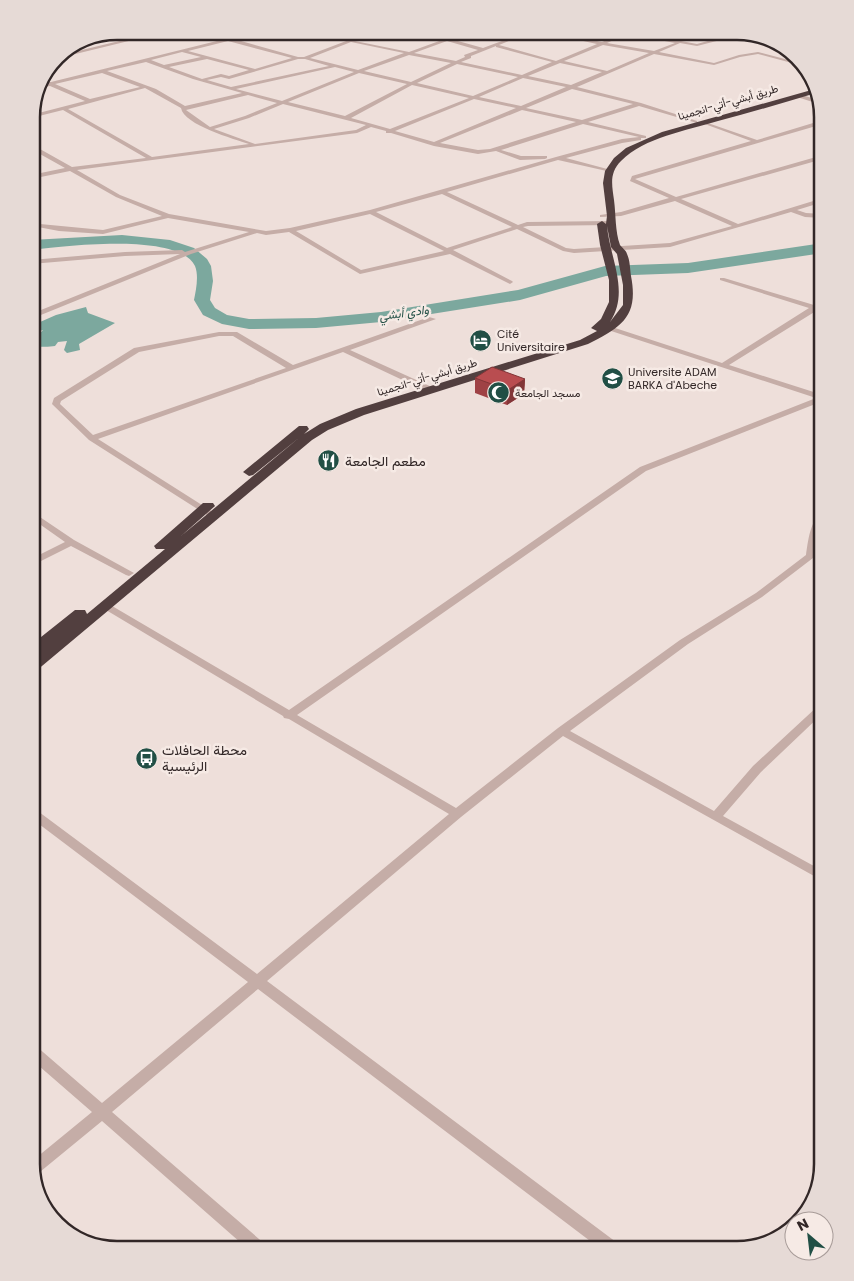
<svg xmlns="http://www.w3.org/2000/svg" width="854" height="1281" font-family="Poppins,Vazirmatn,sans-serif">
<style>
.water{fill:#7ca89e}
.lines{fill:none;stroke-linecap:round;stroke-linejoin:round}
.river{fill:#7ca89e;fill-rule:evenodd}
.street{fill:#c5ada7;fill-rule:evenodd}
.highway{fill:#523f3f;fill-rule:evenodd}
.wall{fill:#9f4245}
.shaded-wall{fill:#823638}
.building{fill:#b94d50;stroke:#823638}
.labels{text-anchor:middle;stroke-width:5;stroke-linejoin:round;paint-order:stroke}
.far-street-label{font-size:11px;fill:#322727;stroke:#f6eae5}
.far-poi-label{font-size:11px;fill:#322727;stroke:#f6eae5;text-anchor:start}
.far-water-label{font-size:12px;font-style:italic;fill:#214f45;stroke:#f6eae5}
.poi-label{font-size:14px;fill:#322727;stroke:#f6eae5;text-anchor:start}
.rim{fill:none;stroke:#322727;stroke-width:2.5}
</style>
<rect width="100%" height="100%" fill="#eedfda"/>
<path class="water" d="M86,307L88,313L115,323L79,344L80,350L67,353L64,350L67,341L58,342L55,346C48,347 37,348 31,343L43,330L31,334V326L56,315Z"/>
<g class="lines">
<path class="river" d="M122,235L170,240L194,248L207,259L211,266L213,281L210,300L215,308L227,315L249,319L316,318L381,312L518,290L605,266L688,263L823,243V253L688,273L606,276L520,300L381,322L316,328L249,329L222,324L203,315L194,300C196,290 199,276 195,266C179,232 63,246 31,250V240Z"/>
<g class="street">
<path d="M633,32L697,44L711,40L690,32H696L716,39L744,32L748,33L697,46L680,43L659,52L714,63L739,55L758,52L800,63L803,66L758,54L740,57L714,65L654,54L577,87L641,103L697,121V123L639,106L588,122L646,136V138H641V140L622,143L566,158L611,170V172L558,160L447,192L518,225L527,222L611,221L614,223L611,225L528,226L523,227L566,248L574,249L670,243L732,226L675,201L621,216L600,217V215L621,212L669,198L630,181L632,176L751,141L702,123V121L757,140L823,120V124L635,179L676,197L823,155V159L681,199L738,224L823,198V202L797,210L806,213L823,214V218L805,217L791,212L670,247L574,253L563,251L517,229L453,250L512,281L513,282L510,284L450,254L360,274L289,232L266,235L257,233L191,254L31,319V314L180,254L125,256L31,264V260L125,252L182,250L185,252L249,232L168,218L103,234L59,231L38,227L37,226L40,224L103,230L162,216L116,197L70,171L31,179V175L65,168L31,149V144L72,167L146,158L63,110L31,118V115L85,101L50,86L43,87L46,82H51L233,37L235,38L234,39L298,57H304L362,35H368L355,41L409,52L442,40L425,34H433L483,48L521,34L529,33L499,45L556,61L597,44L546,33H556L602,42L623,33ZM627,34H628L675,43L654,51L607,43ZM228,41L292,58L255,69L188,51ZM447,41L478,50L464,55L465,57L456,61L414,53ZM351,42L404,53L358,70L310,58ZM603,45L649,53L607,71L564,61ZM496,46V47L552,62L522,75L461,62L471,58V56ZM182,52L201,57L164,65L151,60ZM409,55L451,63L411,82L364,71ZM207,59L249,70L229,76L221,74L202,79L169,67ZM298,59H305L329,66L231,87L207,80L221,77L229,79ZM146,62L193,79L242,93L185,106L156,89L107,71ZM560,63L602,72L571,85L528,76ZM457,64L518,77L473,96L417,83ZM335,67L354,72L282,101L236,89ZM102,73L140,87L90,99L55,84ZM359,73L407,84L345,116L288,102ZM523,78L566,87L521,106L479,97ZM412,85L469,98L390,129L351,118ZM145,88L181,108C184,125 234,139 249,144L152,157L68,109ZM572,89L633,104L582,120L526,108ZM248,95L277,103L245,116L210,127L186,110ZM474,99L516,108L434,142L395,131ZM283,104L366,125L356,130L255,144L214,129L249,118ZM522,110L576,122L490,149L478,150L440,143ZM583,124L639,137L622,139L556,157L370,210L290,228L266,231L169,214L120,195L77,170L357,133L371,127L386,131V133H391L434,146L478,154L496,151L520,160L545,159L547,158V156H521L501,150ZM442,194L512,227L447,248L376,212ZM370,214L444,251L361,270L296,231Z"/>
<path d="M136,37H145L55,59L57,56Z"/>
<path d="M799,94L818,100L819,104L797,97Z"/>
<path d="M720,278H724L814,305L823,301V306L820,308H823V313L816,311L729,365L823,395V401L646,471L297,715L456,808L558,728L680,640L756,593L806,555C808,542 810,519 823,512V524L819,533L813,558L762,597L688,644L570,731L714,811L753,766L819,705L823,704V713L761,772L723,816L823,871V881L563,736L461,817L267,981L620,1245L623,1250H602L258,989L112,1112L266,1245L269,1250H249L102,1121L35,1176L31,1162L92,1112L31,1059V1044L36,1046L102,1103L248,982L31,818V808L35,809L257,974L449,814L289,719L284,718L283,716L101,607L99,605L101,603H107L289,710L640,467L816,398L605,329L612,327L722,363L809,308L720,280Z"/>
<path d="M429,317L436,319L350,350L434,388V392H428L343,352L98,439L213,512L214,514L210,517L89,440L52,404L54,398L134,348L219,332H237L293,365ZM219,336H233L286,368L93,435L60,404L61,401L139,352Z"/>
<path d="M31,511L74,540L134,573L129,576L126,575L71,546L31,566V559L65,542L31,518Z"/>
</g>
<path class="highway" d="M815,89L816,93C784,103 751,112 718,121C686,131 645,137 621,161C609,173 612,185 614,200C616,215 615,231 620,245C622,248 626,250 627,254C630,260 630,269 631,276C639,317 621,327 588,344L364,415L328,430L312,440L36,671L31,673V660L35,657L31,658V645L75,610H85L87,614L165,549H156L154,546L203,503H213L215,506L181,536L300,437L253,475L249,476L243,472L299,426H307L309,429L304,434L320,424L356,409L580,340L597,331L591,328L601,319L609,302V280L600,245L597,224L602,221L606,224L607,216L603,183L605,171L614,158L626,148L662,132ZM607,226L611,247L617,254L623,285V305L610,322C630,292 610,259 607,226Z"/>
</g>
<path class="wall" d="M475,378L525,379L524,394L507,405L475,393Z"/>
<path class="shaded-wall" d="M525,379L524,394L507,405L508,390Z"/>
<path class="building" d="M492,367L525,379L508,390L475,378Z"/>
<defs>
<symbol id="hotel-disc" viewBox="-11 -11 22 22"><circle r="9.5" fill="#214f45" stroke="#f6eae5"/><path d="M-6-4.5h1.5V1H6V5H4.5V3h-9V5H-6ZM-4 0a1.8 1.8 0 1 1 3.6 0ZM.5 0V-2.5h3Q6-2.5 6 0Z" fill="#fff"/></symbol>
<symbol id="university-disc" viewBox="-11 -11 22 22"><circle r="9.5" fill="#214f45" stroke="#f6eae5"/><path d="M0-5L7-2L0 1L-7-2ZM-4 1L0 2.5L4 1V4Q0 6-4 4Z" fill="#fff"/></symbol>
<symbol id="mosque-disc" viewBox="-11 -11 22 22"><circle r="9.5" fill="#214f45" stroke="#f6eae5"/><path d="M3.5-4.9A6 6 0 1 0 3.5 4.9A5 5 0 1 1 3.5-4.9Z" fill="#fff"/></symbol>
<symbol id="restaurant-disc" viewBox="-11 -11 22 22"><circle r="9.5" fill="#214f45" stroke="#f6eae5"/><path d="M-5-6h1v4h1v-4h1v4h1v-4h1v5L-1.5 .5V6h-2V.5L-5-1ZM5-6V6H3V1.5H1.5Q1.5-4 5-6Z" fill="#fff"/></symbol>
<symbol id="bus-disc" viewBox="-11 -11 22 22"><circle r="9.5" fill="#214f45" stroke="#f6eae5"/><path d="M-5-6H5V4H4V6H2V4H-2V6H-4V4H-5ZM-3.5-4V0h7V-4ZM-3.5 1.2v1.5H-2V1.2ZM2 1.2v1.5H3.5V1.2Z" fill="#fff"/></symbol>
</defs>
<g fill-rule="evenodd">
<use href="#hotel-disc" x="468" y="328" width="25" height="25"/>
<use href="#university-disc" x="600" y="366" width="25" height="25"/>
<use href="#mosque-disc" x="486" y="380" width="25" height="25"/>
<use href="#restaurant-disc" x="316" y="448" width="25" height="25"/>
<use href="#bus-disc" x="134" y="746" width="25" height="25"/>
</g>
<g class="labels">
<g class="far-street-label">
<text transform="translate(728 102) rotate(-16)" y="4">طريق أبشي-أتي-انجمينا</text>
<text transform="translate(427 377) rotate(-17)" y="4">طريق أبشي-أتي-انجمينا</text>
</g>
<g class="far-poi-label">
<text x="497" y="338">Cité<tspan x="497" dy="13">Universitaire</tspan></text>
<text x="628" y="376">Universite ADAM<tspan x="628" dy="13">BARKA d'Abeche</tspan></text>
<text x="515" y="397">مسجد الجامعة</text>
</g>
<g class="far-water-label">
<text transform="translate(404 313) rotate(-8)" y="4">وادي أبشي</text>
</g>
<g class="poi-label">
<text x="345" y="466">مطعم الجامعة</text>
<text x="162" y="755">محطة الحافلات<tspan x="162" dy="16">الرئيسية</tspan></text>
</g>
</g>
<path d="M0 0H854V1281H0ZM117 40H737A77 77 0 0 1 814 117V1164A77 77 0 0 1 737 1241H117A77 77 0 0 1 40 1164V117A77 77 0 0 1 117 40Z" fill="#e6dad6" fill-rule="evenodd"/>
<path class="rim" d="M117 40H737A77 77 0 0 1 814 117V1164A77 77 0 0 1 737 1241H117A77 77 0 0 1 40 1164V117A77 77 0 0 1 117 40Z"/>
<g transform="translate(809 1236) rotate(332)"><circle r="24" fill="#f6eae5" stroke="#a89c99"/>
<path d="M0-4L9 19L0 12L-9 19Z" fill="#214f45"/>
<text y="-8" font-size="14" font-weight="bold" text-anchor="middle" fill="#322727">N</text>
</g>
</svg>
